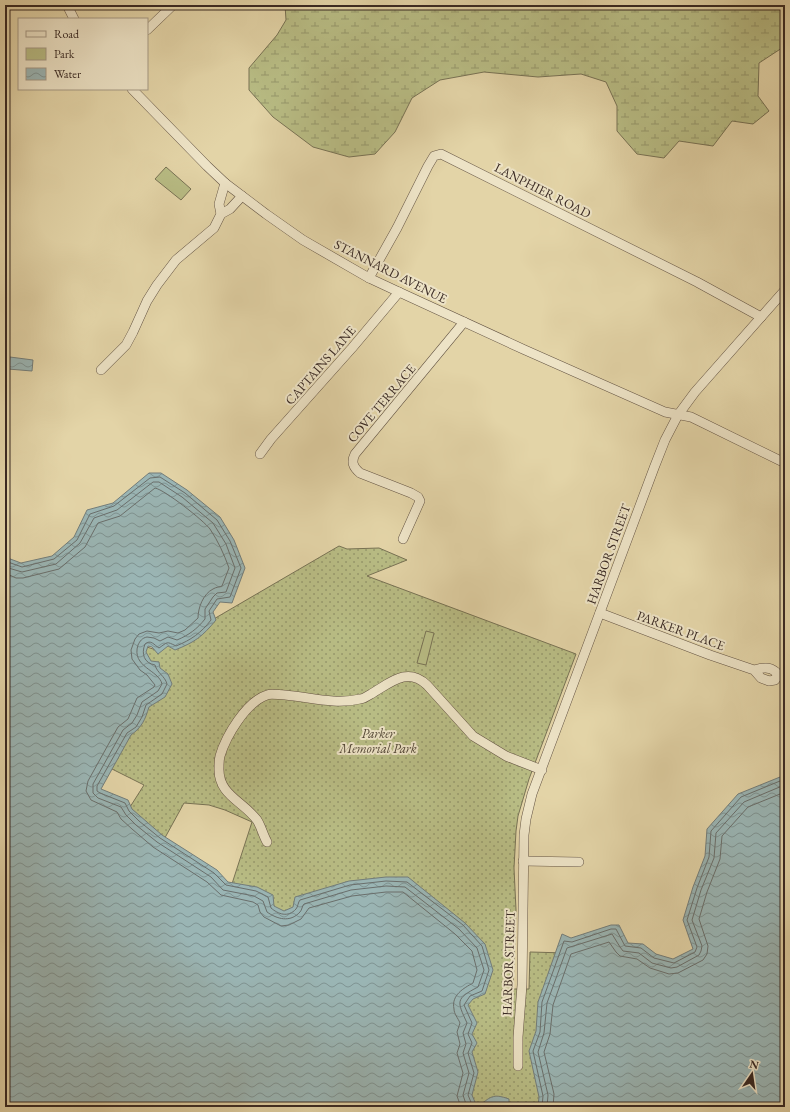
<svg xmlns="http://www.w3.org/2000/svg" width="790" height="1112" font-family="'EB Garamond',serif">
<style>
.green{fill:url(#green-dots);stroke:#787254}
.wetland{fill:url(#wetland-marsh);stroke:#787254}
.pitch{fill:#b8bc84;stroke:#787254}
.water{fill:url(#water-waves);stroke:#737d7a}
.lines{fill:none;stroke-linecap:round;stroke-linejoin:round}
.shore{stroke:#6a6f6c;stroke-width:1}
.minor-casing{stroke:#645444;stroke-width:10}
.minor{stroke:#ede3c6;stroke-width:9}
.labels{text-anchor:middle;stroke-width:4;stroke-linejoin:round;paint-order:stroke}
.street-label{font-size:13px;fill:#392923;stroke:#ede3c6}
.park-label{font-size:13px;font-style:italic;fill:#524636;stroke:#ede3c6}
</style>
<defs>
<pattern id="green-dots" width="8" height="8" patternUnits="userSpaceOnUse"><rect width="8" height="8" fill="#b8bc84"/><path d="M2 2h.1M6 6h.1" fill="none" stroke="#97996c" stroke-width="1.8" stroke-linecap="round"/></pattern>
<pattern id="wetland-marsh" width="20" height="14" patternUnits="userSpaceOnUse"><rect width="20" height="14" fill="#b8bc84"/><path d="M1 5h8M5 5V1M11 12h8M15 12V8" fill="none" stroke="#97996c"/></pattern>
<pattern id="water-waves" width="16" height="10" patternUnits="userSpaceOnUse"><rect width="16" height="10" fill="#9ab5b4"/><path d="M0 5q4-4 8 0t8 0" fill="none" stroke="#7f9392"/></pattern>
</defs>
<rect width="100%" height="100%" fill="#e3d4a7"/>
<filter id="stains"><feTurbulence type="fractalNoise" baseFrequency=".005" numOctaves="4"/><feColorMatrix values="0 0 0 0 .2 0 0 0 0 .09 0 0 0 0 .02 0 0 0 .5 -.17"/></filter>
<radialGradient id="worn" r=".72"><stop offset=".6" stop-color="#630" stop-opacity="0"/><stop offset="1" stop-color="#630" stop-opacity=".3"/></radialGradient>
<path class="green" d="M339,546L347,549L379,548L407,560L367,576L576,654L529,779L518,816L516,831L514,868L516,910L513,989H529L530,952L567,953L538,1107H469L289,914L229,893L252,822L225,810L209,805L184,803L161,845L123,818L144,785L104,765L147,647L156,650L200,627Z"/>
<path class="wetland" d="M285,5H785V46L759,63L758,96L769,111L753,124L732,121L713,146L679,141L664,158L637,154L617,131V106L606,82L581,74L538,77L484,72L440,80L412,98L395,132L375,154L349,157L313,147L273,117L249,90V68L277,35L286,20Z"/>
<g class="pitch">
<path d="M166,167L191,189L181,200L155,179Z"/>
<path d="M426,631L434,633L426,665L417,663Z"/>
</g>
<g class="water">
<path d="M10,357L33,360L32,371L8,369Z"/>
<path d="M149,473H161L187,490L220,517L234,540L245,568L232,603L220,602L213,612L216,620C202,637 195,642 175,650L168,646L158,654L152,647L148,646L146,652L151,661L159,662L160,668L168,674L172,684L165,697L149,707C145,720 142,727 131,735L101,789L128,800L132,809L162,835L217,870L228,882L257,887L273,895L274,906L284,911L293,907L295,897L349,881L386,877H408L465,923L485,944L493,970L485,994L473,999L468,1005L477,1023L472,1034L477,1043L472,1052L478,1072L472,1095L477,1107C491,1097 492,1093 509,1099V1107H5V557L21,563L52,556L74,537L87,510L113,503Z"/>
<path d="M780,777H785V1107H538L539,1097L529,1051L536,1031L538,1002L562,934L571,938L611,925H619L628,943L643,944L656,954L673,959L693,949L683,920L693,887L705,856L707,829L738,794Z"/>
</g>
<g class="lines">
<g class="shore">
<path d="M5,561L22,567L54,559L77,540L90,514L114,506L150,478L160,477L185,493L217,520L230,541L241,568L230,597L217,599L209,611L211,620C201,633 191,640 176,646C166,641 168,642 159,648C154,645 151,639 145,644C141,654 144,663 155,665C157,673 165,676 167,684L162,694L146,705L142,717L136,727L127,733L97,786V791L100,793L125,803L129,811L139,821L160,838L214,873L226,885L256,891L268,897L271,908C278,914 288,918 296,909C298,907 298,902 300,900L350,885L386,881L407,882L463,925L482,946L489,970L482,991L470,996L464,1005L472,1023L468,1034L472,1043L468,1053L474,1073L468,1095L473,1107"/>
<path d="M5,567L22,572L56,564L80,543L94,518L117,510L153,482H159L182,497L213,523L226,544L235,568L226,592L217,593L213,597L205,609V619C197,629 189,635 177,640L168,637L160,641L154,638L147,637C142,638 140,641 138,645C131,667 159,670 162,684L158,691L142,702L137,715L132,723L123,730L93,784V793L98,798L121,807L126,815L136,825L157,842L211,877L223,890L254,896L263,901L267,912C277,919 290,923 300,912C302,910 302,906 304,904L351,890L386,886L405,887L459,929L477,948L484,970L478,987C455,999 457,1001 467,1023L463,1033L466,1044L463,1053L469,1073L463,1095L467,1107"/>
<path d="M5,573L16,578H23L59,569L85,547L98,523L120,516L155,488C165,490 203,520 210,529C218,541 224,554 229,568L222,586C220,587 216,587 213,589C203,594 198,608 198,618L185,630L178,633L168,631L159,633L147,631L139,634L135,639L131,650L132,659L140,670L147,675L155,685L154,687L137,698L128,719L118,727L88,781L86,791L91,800L117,812L121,819L132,829L153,847L207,882L221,895L253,902L258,905L260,912L264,917L281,926L289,925L301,919L309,908L352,896L386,892H403L455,934L472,951L477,970L473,983C464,988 451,995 454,1009C454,1014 458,1018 460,1023L457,1032L460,1044L457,1053L463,1073L457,1096L461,1107"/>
<path d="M542,1107L543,1096L533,1051L540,1032L542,1002L564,941L572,942L611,929H616L625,946L641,948L654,958L674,963L695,952L697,947L687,920L697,888L709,857L711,831L741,797L780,781L785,780"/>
<path d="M547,1107L548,1095L538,1052L544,1033L547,1003L567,948L612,934L620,947L623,951L639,953L652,963L671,968L677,967L699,955L701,951L702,946L692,920L701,890L714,858L716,833L744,802L782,786H785"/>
<path d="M553,1107L554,1094L544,1052L550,1034L553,1005L571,954L609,942L616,952L620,956L637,959L650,968L669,974L678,973L703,960L707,954L708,946L699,919L707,892L720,859L722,836L748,807L785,792"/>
</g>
<defs>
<g id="minor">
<path d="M67,5L74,19"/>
<path d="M147,30L173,5"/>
<path d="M132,89L207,166L225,183L266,214L303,240L369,278L399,292L525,350L665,412L691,417L785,463"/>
<path d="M221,214L230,209L242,196"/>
<path d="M369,278L397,228L428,166L434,156L441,154L697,282L761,317"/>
<path d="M101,370L126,345L133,332L147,301L157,285L176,260L214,228L221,214L219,204L225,183"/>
<path d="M260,454L271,439L352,348L399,292"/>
<path d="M403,539L420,501L418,497L411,493L360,473C353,467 351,462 355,454L464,322"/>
<path d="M600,613L710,655L754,670L761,678L769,681L775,680L777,677L776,672C769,666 762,668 754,670"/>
<path d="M267,842C263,835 261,826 257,820C243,801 218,795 219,768C219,764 219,760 220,756C226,736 246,702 267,695C271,693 279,695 285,695C309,697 335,705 360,699C364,699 367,696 371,694C390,683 407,666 427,685L473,736L506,756L542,770"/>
<path d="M523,861L579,862"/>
<path d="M518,1066V1037L522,985L524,835L526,819L532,794L654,468L665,440L678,415L695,392L785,290"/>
</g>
</defs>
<use href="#minor" class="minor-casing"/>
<use href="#minor" class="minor"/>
</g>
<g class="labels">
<g class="street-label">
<text transform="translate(543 190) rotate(27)" y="5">LANPHIER ROAD</text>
<text transform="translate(391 271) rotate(27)" y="5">STANNARD AVENUE</text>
<text transform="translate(320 365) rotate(-49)" y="5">CAPTAINS LANE</text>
<text transform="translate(381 403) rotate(-50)" y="5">COVE TERRACE</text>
<text transform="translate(608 554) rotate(-70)" y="5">HARBOR STREET</text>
<text transform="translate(681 630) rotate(20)" y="5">PARKER PLACE</text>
<text transform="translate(508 963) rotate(-88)" y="5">HARBOR STREET</text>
</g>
<g class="park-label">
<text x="378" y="738">Parker<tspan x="378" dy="15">Memorial Park</tspan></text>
</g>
</g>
<rect width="790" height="1112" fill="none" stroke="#e3d4a7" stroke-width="20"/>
<rect x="6" y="6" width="778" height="1100" fill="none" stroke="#392923" stroke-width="2"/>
<rect x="10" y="10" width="770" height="1092" fill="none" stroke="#392923"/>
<rect x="18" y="18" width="130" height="72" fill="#ede3c6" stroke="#a59985"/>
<rect x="26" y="31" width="20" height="6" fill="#ede3c6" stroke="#a59985"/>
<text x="54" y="38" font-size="12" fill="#392923">Road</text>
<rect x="26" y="48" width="20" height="12" fill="#b8bc84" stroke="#a59985"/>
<text x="54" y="58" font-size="12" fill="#392923">Park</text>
<rect x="26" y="68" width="20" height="12" fill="url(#water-waves)" stroke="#a59985"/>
<text x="54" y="78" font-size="12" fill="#392923">Water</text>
<g transform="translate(752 1074) rotate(13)" stroke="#ede3c6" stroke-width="3" paint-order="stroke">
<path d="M0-3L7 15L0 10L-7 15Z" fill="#392923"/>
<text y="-6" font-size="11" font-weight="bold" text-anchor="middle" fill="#392923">N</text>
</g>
<rect width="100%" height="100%" filter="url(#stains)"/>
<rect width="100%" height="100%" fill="url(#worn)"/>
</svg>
